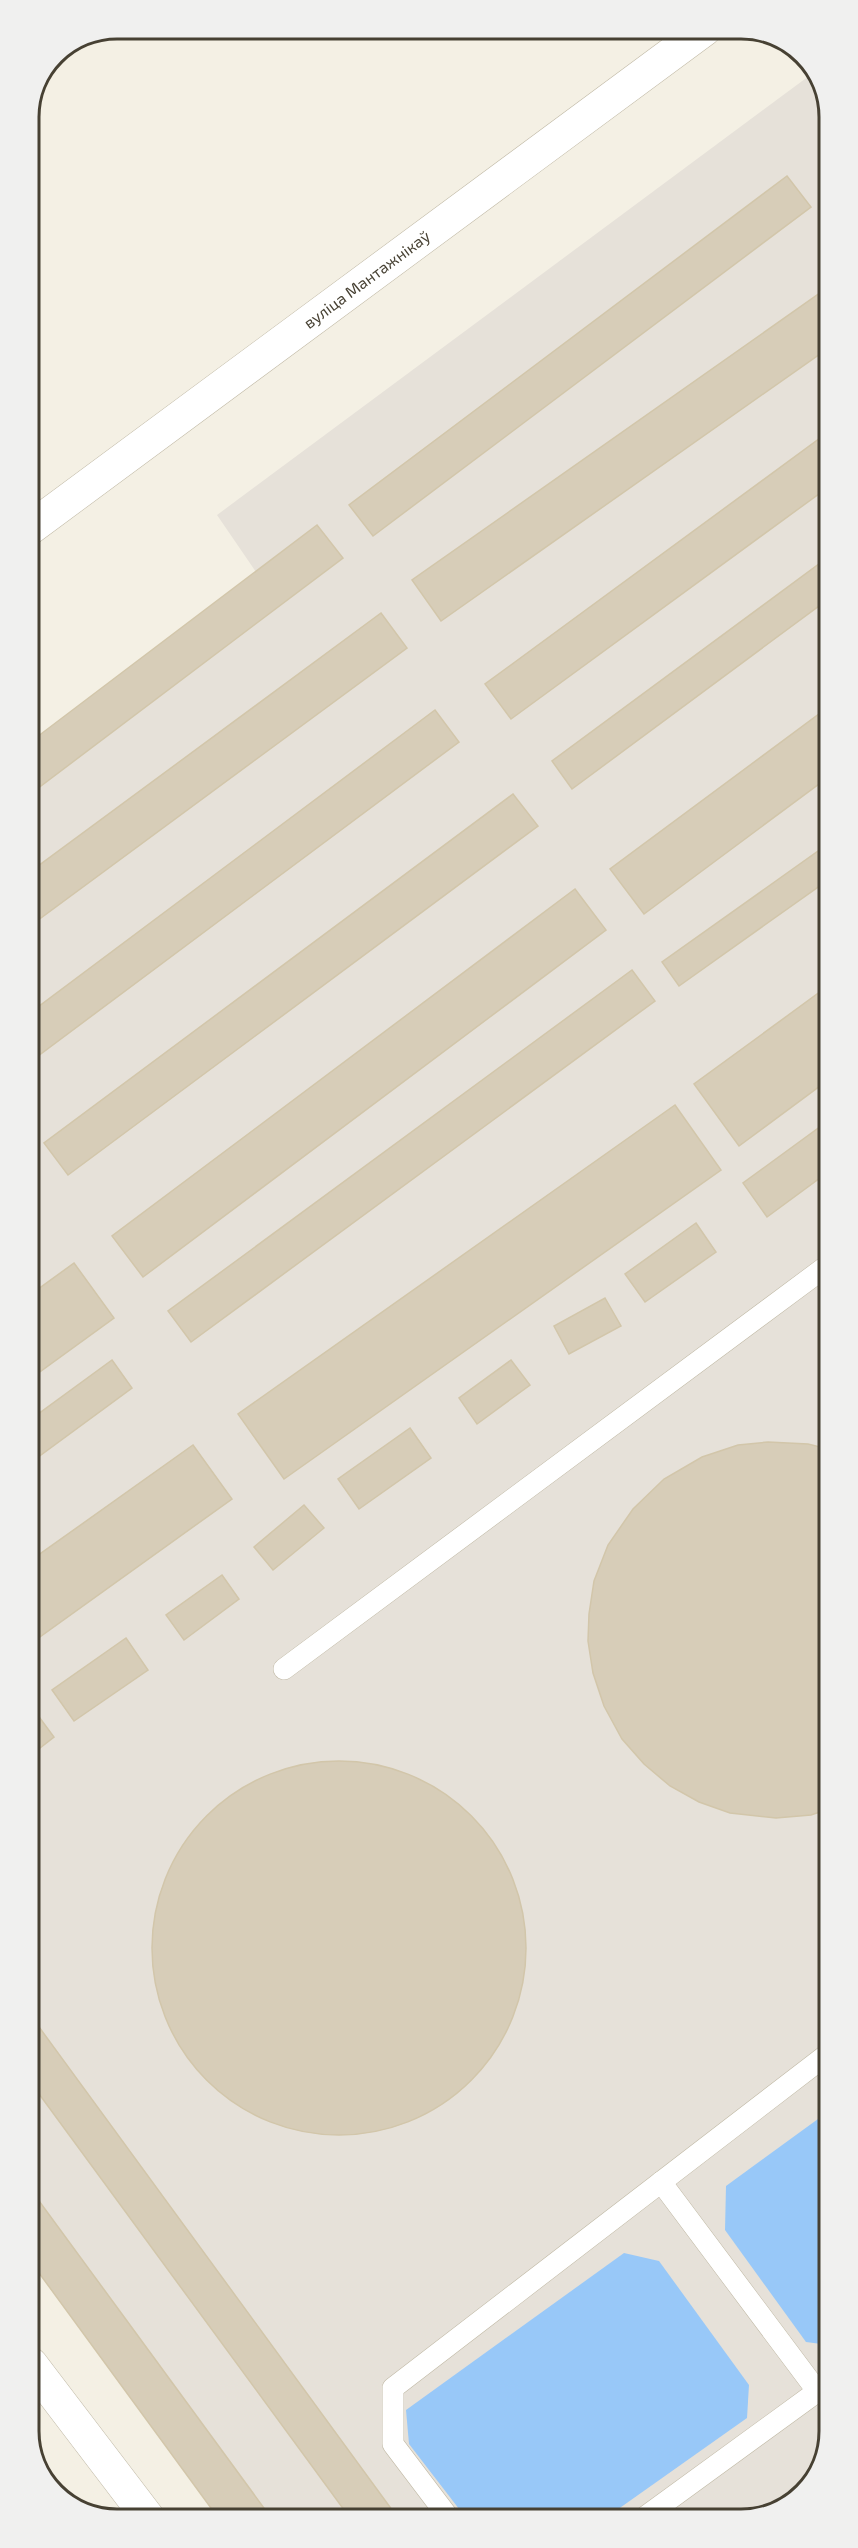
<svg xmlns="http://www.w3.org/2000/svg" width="858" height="2548" font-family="'Exo 2',sans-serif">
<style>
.industrial{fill:#e6e1d9}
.water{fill:#98c8f8}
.building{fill:#d7cdb8;stroke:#d2c6aa;stroke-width:1.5}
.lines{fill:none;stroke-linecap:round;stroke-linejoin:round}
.service-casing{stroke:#c0b9a5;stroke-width:22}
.tertiary-casing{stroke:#c0b9a5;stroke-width:34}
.service{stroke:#fff;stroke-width:21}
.tertiary{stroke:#fff;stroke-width:33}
.labels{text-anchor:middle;stroke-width:4.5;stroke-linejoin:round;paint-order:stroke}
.street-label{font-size:16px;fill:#474133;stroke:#fff}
.rim{fill:none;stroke:#474133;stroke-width:3}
</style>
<rect width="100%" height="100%" fill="#f4f0e4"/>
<path class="industrial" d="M813,73L827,94L829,2431L811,2485L764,2517L219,2519L31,2262L29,743L256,572L217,515Z"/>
<g class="water">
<path d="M829,2111V2345L806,2342L725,2230L726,2186Z"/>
<path d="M624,2253L659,2261L749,2385L747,2418L607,2517L466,2518L409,2444L406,2410Z"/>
</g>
<g class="building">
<path d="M787,176L811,207L373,536L349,505Z"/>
<path d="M827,288V349L441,621L412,580Z"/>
<path d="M827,433V488L511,719L485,684Z"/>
<path d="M317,525L343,558L29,795V743Z"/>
<path d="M827,558V600L572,789L552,761Z"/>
<path d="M381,613L407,648L30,926V872Z"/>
<path d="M827,708V778L644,914L610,869Z"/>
<path d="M435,710L459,742L30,1062V1013Z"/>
<path d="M513,794L538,826L68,1175L44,1143Z"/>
<path d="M828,844V880L679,986L662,962Z"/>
<path d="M575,889L606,930L143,1277L112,1236Z"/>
<path d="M632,970L655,1001L191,1342L168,1311Z"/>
<path d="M828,986V1080L739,1146L694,1084Z"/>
<path d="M675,1105L721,1170L284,1479L238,1414Z"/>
<path d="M828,1121V1172L767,1217L743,1183Z"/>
<path d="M696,1223L716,1252L645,1302L625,1274Z"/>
<path d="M74,1263L114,1318L30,1379V1295Z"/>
<path d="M605,1298L621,1326L569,1354L554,1326Z"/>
<path d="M112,1360L132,1388L30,1463V1420Z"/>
<path d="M511,1360L530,1385L477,1424L459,1398Z"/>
<path d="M410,1428L431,1458L359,1509L338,1479Z"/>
<path d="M768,1442L808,1444L828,1449L829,1809L811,1815L776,1818L730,1813L699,1802L670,1786L644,1764L622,1739L604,1706L593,1673L588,1641L589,1614L594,1581L608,1545L633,1509L664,1479L702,1457L738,1445Z"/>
<path d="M193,1445L232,1499L30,1644V1561Z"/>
<path d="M304,1505L324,1528L273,1570L254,1547Z"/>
<path d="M222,1575L239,1599L184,1640L166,1615Z"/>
<path d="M126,1638L148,1670L74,1721L52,1690Z"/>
<path d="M31,1706L54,1737L31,1755Z"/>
<circle cx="339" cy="1948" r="187"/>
<path d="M31,2016L398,2518H350L31,2083Z"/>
<path d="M31,2190L119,2310L272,2519H219L31,2262Z"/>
</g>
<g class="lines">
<defs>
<g id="service">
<path d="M284,1669L828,1265"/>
<path d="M661,2182L818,2392"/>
<path d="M645,2517L829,2383"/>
<path d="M449,2518L393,2444V2388L829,2053"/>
</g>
<g id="tertiary">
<path id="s1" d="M29,529L705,29"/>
<path d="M31,2364L149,2519"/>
</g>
</defs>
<use href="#service" class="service-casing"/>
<use href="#tertiary" class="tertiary-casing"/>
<use href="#service" class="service"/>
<use href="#tertiary" class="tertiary"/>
</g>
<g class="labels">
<g class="street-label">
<text dy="6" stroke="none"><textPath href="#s1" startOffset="420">вуліца Мантажнікаў</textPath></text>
</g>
</g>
<path d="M0 0H858V2548H0ZM117 39H741A78 78 0 0 1 819 117V2431A78 78 0 0 1 741 2509H117A78 78 0 0 1 39 2431V117A78 78 0 0 1 117 39Z" fill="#f0f0ef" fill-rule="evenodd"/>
<path class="rim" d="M117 39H741A78 78 0 0 1 819 117V2431A78 78 0 0 1 741 2509H117A78 78 0 0 1 39 2431V117A78 78 0 0 1 117 39Z"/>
</svg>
